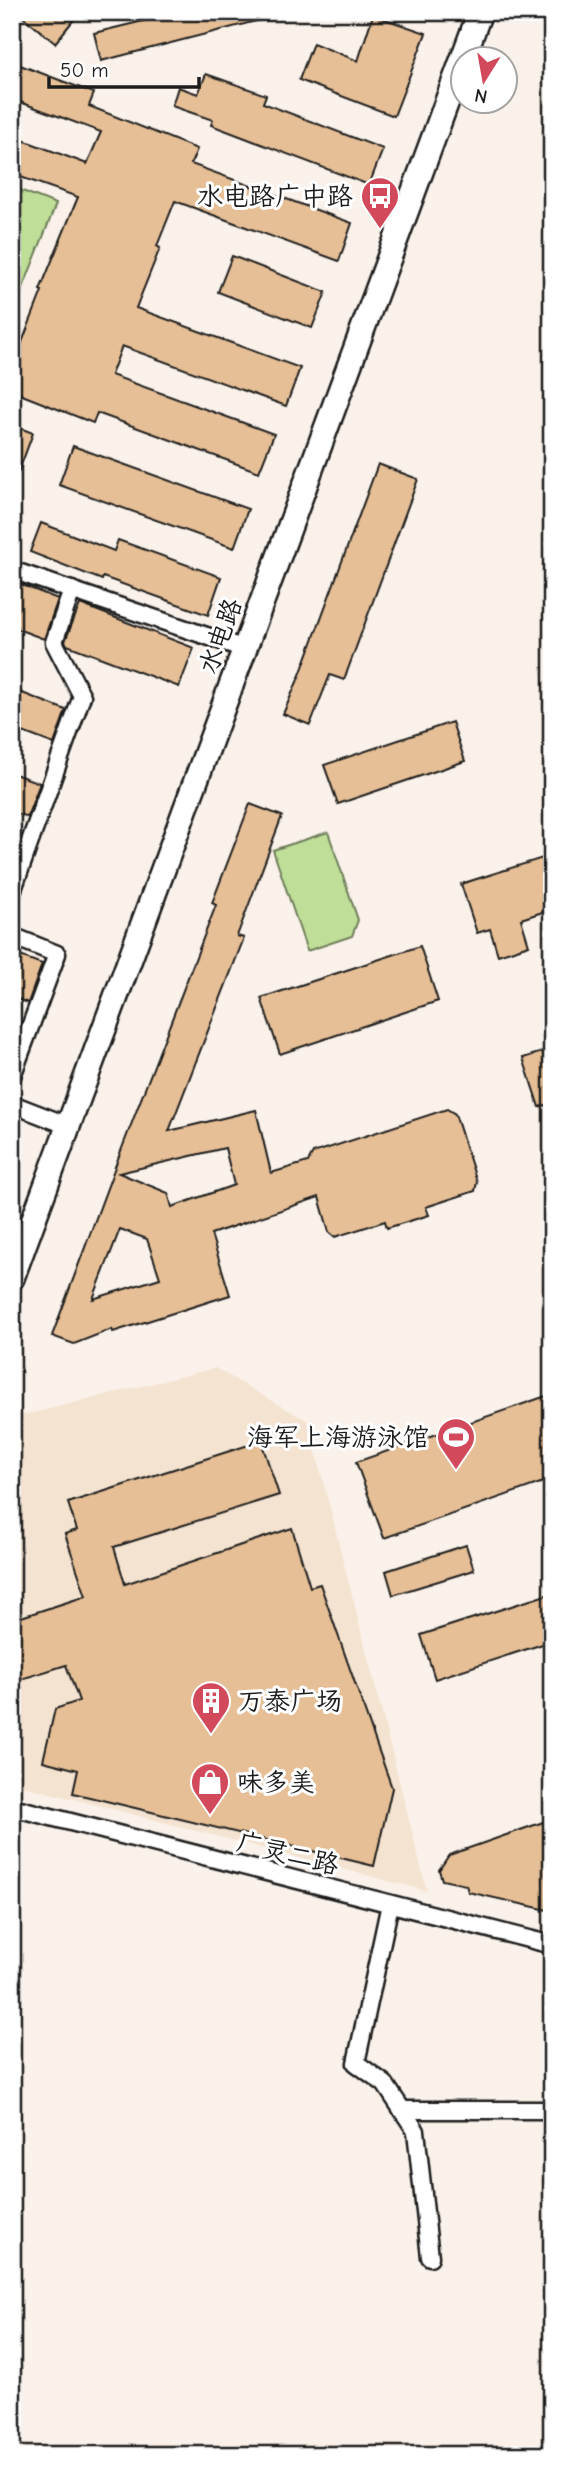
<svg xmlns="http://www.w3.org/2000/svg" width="564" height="2467" font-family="'Comic Neue','LXGW WenKai TC',sans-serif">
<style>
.built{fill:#f4e3d1}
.garden{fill:#bfde97;stroke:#6e7d5a;stroke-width:2}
.building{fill:#e6bf96;stroke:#1c1c1c;stroke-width:2;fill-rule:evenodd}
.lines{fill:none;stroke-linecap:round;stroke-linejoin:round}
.street-casing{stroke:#1c1c1c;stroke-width:21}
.secondary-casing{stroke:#1c1c1c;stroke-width:28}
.street{stroke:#fff;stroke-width:16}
.secondary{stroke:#fff;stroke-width:23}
.labels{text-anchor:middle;stroke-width:6;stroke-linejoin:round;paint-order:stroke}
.poi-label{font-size:26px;fill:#1c1c1c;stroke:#fff;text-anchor:end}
.street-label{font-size:26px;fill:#1c1c1c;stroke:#fff}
</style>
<rect width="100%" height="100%" fill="#faf2ea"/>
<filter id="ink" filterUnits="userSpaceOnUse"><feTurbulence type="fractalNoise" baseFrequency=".0143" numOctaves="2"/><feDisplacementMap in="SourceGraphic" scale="14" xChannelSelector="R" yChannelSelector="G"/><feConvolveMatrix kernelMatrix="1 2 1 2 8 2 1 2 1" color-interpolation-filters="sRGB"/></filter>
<g filter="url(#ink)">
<path class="built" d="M215,1368L308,1421L427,1891L12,1783V1418Z"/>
<g class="garden">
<path d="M12,187L56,204L21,293L12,290Z"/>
<path d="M328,832L358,920L352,936L307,951L273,850Z"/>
</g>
<g class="building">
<path d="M17,12H80L55,43Z"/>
<path d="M180,12H267L268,18L101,61L94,33Z"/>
<path d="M373,15L426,33L394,116L299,80L313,43L358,61Z"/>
<path d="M12,62L94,93L89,106L197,149L191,164L352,223L339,261L175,201L157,246L160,248L136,308L300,368L286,406L122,346L111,375L274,434L259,472L97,413L93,423L12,391V368L42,291L40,290L78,197L12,174V136L87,164L101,132L12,99Z"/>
<path d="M206,74L266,95L263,103L383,149L369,185L211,125L213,120L172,106L178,87L198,94Z"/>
<path d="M232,256L326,292L312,328L218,292Z"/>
<path d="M12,425L33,433L14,484H12Z"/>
<path d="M73,446L248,509L234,548L59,485Z"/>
<path d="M378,464L418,479L344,680L330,675L310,725L283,714L300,675Z"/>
<path d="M41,523L114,551L118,540L221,577L208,615L103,577L102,580L30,552Z"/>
<path d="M12,581L58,599L44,639L12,627Z"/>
<path d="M80,604L194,648L179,687L67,645L65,641Z"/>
<path d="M12,689L66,710L54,744L12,728Z"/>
<path d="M452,722L465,761L338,804L324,765Z"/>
<path d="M12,773L40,783L27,817L12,812Z"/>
<path d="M250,804L282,816L237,936L244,938L169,1131L256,1110L271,1173L308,1162L313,1153L447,1109L455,1114L477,1182L475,1191L426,1207L429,1215L387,1228L385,1221L335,1237L329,1232L319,1197L211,1234L230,1295L113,1332L112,1329L74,1344L52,1336L119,1156L216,905L212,903ZM225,1148L234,1185L172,1207L168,1193L119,1173ZM120,1229L147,1239L160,1278L93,1299Z"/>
<path d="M552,855V909L521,919L529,945L498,955L490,929L477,933L461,884Z"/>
<path d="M420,946L438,1001L280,1054L261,998Z"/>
<path d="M12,953L42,964L28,1003L12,997Z"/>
<path d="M552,1049V1103L539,1107L523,1058Z"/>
<path d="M552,1394V1479L384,1538L356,1462Z"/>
<path d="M261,1441L279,1495L114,1547L125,1584L292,1528L310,1587L320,1584L392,1788L374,1866L73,1793L78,1770L43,1761L55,1709L79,1701L66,1665L12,1682V1620L86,1596L65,1534L77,1530L68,1503Z"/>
<path d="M466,1545L474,1570L393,1595L386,1571Z"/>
<path d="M552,1593V1641L435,1679L421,1635Z"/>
<path d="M552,1819V1911L468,1892L466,1885L442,1880L439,1870L449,1855Z"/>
</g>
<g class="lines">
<defs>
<g id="street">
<path d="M12,570L245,649"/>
<path d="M12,892L82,696L54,642L72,590"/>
<path d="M12,936L57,954L12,1076"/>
<path d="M12,1104L69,1126"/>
<path d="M12,1807L552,1945"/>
<path d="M390,1904L356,2063L385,2084L416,2131L430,2257"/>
<path d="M402,2110H552"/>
</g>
<path id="secondary" d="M12,1278L480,12"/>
</defs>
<use href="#street" class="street-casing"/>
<use href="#secondary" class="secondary-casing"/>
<use href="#street" class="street"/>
<use href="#secondary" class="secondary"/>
</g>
</g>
<defs>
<symbol id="bus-pin" viewBox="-11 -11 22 30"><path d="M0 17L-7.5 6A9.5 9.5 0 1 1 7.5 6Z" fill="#d1495b" stroke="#fff"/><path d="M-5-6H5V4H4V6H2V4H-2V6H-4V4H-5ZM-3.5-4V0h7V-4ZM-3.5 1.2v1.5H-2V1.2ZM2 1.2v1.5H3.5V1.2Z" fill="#fff"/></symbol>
<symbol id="stadium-pin" viewBox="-11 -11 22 30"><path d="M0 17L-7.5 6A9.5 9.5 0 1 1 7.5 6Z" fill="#d1495b" stroke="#fff"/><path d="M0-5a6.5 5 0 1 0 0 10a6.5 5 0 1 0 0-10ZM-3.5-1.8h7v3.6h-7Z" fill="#fff"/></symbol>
<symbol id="building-pin" viewBox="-11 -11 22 30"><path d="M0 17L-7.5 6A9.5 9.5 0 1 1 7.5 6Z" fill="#d1495b" stroke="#fff"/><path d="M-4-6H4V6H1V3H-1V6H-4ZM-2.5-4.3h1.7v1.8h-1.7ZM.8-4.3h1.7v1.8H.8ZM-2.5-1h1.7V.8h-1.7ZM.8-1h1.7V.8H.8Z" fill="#fff"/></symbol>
<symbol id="shop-pin" viewBox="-11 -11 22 30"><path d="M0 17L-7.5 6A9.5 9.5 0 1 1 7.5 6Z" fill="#d1495b" stroke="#fff"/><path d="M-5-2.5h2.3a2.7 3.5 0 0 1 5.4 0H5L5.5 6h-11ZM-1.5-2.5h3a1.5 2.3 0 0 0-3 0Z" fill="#fff"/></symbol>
</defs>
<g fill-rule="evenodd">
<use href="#bus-pin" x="358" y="174" width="44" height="60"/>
<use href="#stadium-pin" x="434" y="1415" width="44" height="60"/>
<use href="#building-pin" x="189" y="1679" width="44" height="60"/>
<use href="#shop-pin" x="188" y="1760" width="44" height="60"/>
</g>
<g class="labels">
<g class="poi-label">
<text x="353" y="205">水电路广中路</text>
<text x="429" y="1446">海军上海游泳馆</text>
<text x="238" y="1710" text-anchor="start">万泰广场</text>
<text x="237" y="1791" text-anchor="start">味多美</text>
</g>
<g class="street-label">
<text transform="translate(220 636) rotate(-70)" y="9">水电路</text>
<text transform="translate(288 1853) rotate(14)" y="9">广灵二路</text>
</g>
</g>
<rect width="564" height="2467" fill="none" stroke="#fff" stroke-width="42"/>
<rect x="21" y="21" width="522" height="2425" fill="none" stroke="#1c1c1c" stroke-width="2.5" filter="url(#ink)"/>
<g transform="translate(484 80) rotate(191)"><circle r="33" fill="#ffffff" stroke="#a4a4a4" stroke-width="2"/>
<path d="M0-5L12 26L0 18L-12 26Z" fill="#d1495b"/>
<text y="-10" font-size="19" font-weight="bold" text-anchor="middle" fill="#1c1c1c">N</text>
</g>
<path d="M49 77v10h150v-10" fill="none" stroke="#1c1c1c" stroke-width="3.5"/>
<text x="60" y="77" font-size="21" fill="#1c1c1c" stroke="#ffffff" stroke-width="5" paint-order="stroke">50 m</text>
</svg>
